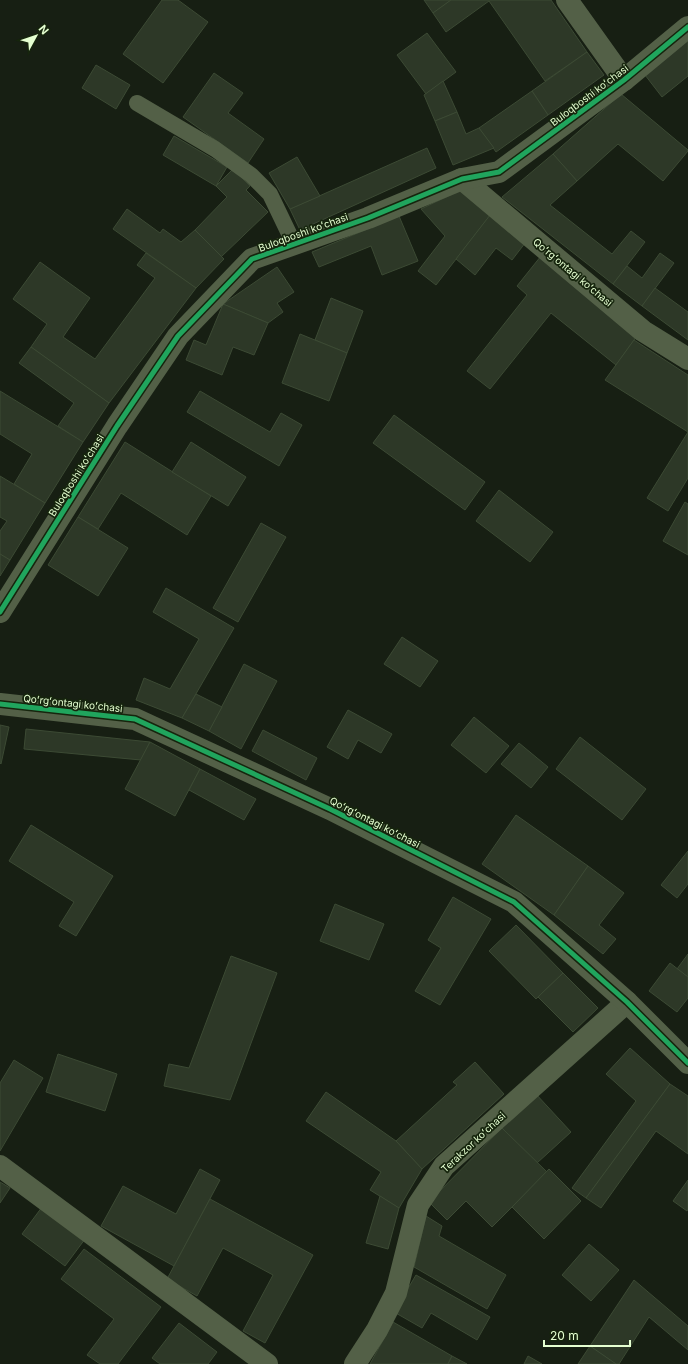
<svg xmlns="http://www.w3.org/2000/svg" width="688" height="1364" font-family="Inter,sans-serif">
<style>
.building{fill:#2d3827;stroke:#3c4a34}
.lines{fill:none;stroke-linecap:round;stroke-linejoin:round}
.service{stroke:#536047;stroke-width:16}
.minor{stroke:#536047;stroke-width:22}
.tertiary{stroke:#536047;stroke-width:22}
.cycleway-casing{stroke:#16250d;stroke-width:8}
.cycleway{stroke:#20a55d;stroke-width:5}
.labels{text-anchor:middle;stroke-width:3.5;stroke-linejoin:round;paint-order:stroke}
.street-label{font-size:10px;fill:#e5ffd1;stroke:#16250d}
</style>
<rect width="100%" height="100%" fill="#171f13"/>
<g class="building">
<path d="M162,0H178L208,22L163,83L123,54Z"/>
<path d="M424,0H451L433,13Z"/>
<path d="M451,0H551L587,52L545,81L489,1L446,32L433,13Z"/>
<path d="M427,33L456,72L426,94L397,55Z"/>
<path d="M688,40V76L662,97L645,75Z"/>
<path d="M587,52L604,75L548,115L532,91Z"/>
<path d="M96,65L130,85L116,109L82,88Z"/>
<path d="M214,73L243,93L228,113L264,139L248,163L183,117Z"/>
<path d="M443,81L457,112L435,121L424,95Z"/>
<path d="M532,91L548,115L496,152L479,128Z"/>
<path d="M621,94L688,150V151L663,181L618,144L577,181L553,154Z"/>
<path d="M457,112L466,134L479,128L494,148L453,165L435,121Z"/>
<path d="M174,136L227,167L216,186L163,155Z"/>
<path d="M427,148L436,168L300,230L290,209Z"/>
<path d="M553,154L577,181L550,205L612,254L631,231L645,242L613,284L502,197Z"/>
<path d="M297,157L320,196L290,209L269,173Z"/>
<path d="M233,169L250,186L246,190L268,212L221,257L195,230L227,197L216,186Z"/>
<path d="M465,188L494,210L436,285L418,271L445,236L421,209Z"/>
<path d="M127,209L160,233L163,229L181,242L195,230L224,259L196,288L113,229Z"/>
<path d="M494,210L529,238L512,260L496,248L475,275L456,259Z"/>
<path d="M399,216L418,261L382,275L371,246L319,267L312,252Z"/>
<path d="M146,253L196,288L109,403L31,347L47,324L13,299L40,262L90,298L63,337L95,359L155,278L137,265Z"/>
<path d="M660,253L674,263L642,306L613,284L627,266L642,278Z"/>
<path d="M541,256L639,333L616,365L551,313L490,389L467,371L527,295L517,286Z"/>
<path d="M277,267L294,292L277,303L283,312L268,323L223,304Z"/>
<path d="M655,288L688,312V340L642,306Z"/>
<path d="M331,298L363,311L347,353L315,340Z"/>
<path d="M223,304L268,323L254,355L233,347L222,375L186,360L194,340L206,345Z"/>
<path d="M300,334L347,353L329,401L282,383Z"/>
<path d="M634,340L688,375V432L605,380Z"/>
<path d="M31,347L109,403L83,442L58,426L74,403L19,363Z"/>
<path d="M0,391L83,442L45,503L14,484L32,454L0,434Z"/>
<path d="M200,391L270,432L281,413L302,425L279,466L187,412Z"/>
<path d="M394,415L485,482L465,510L373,443Z"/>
<path d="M688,432V478L668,511L647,498Z"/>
<path d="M125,442L211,496L187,535L121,493L98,529L78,517Z"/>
<path d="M191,442L246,477L228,506L172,472Z"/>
<path d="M0,476L45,503L10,560L0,554V531L7,521L0,517Z"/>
<path d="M499,490L553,532L530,562L476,521Z"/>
<path d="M685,502L688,504V555L663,541Z"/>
<path d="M78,517L128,548L98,596L48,565Z"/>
<path d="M261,523L286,537L238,622L213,608Z"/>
<path d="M0,554L10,560L0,576Z"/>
<path d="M166,588L234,628L182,718L136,700L144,678L170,689L199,639L153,612Z"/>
<path d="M402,637L438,661L420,687L384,664Z"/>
<path d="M244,664L277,681L241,749L209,731Z"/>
<path d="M196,694L222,707L209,731L182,718Z"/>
<path d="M348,710L392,734L381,753L358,740L348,759L327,747Z"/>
<path d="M474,717L509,746L486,773L451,745Z"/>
<path d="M0,725L9,727L1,764L0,763Z"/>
<path d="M26,729L150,742L141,760L24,749Z"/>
<path d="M263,730L317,758L306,780L252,751Z"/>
<path d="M580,737L646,789L622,820L556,769Z"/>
<path d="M150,742L200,769L175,816L125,789Z"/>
<path d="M519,743L548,767L531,788L501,764Z"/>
<path d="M200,769L256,799L244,820L189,790Z"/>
<path d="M516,815L588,866L554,915L482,864Z"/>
<path d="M31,825L113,876L76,936L59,926L74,902L9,861Z"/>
<path d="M688,851V884L677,898L661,885Z"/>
<path d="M588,866L624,893L599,925L616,939L603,954L554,915Z"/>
<path d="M453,897L491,919L440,1005L415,991L441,948L428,940Z"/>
<path d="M335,904L384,924L369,960L320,941Z"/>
<path d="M516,925L563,973L536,999L489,951Z"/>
<path d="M688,954V977L677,969Z"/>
<path d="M231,956L277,973L230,1100L164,1086L169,1064L189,1068Z"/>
<path d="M670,963L688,977V998L677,1012L649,991Z"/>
<path d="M563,973L598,1008L573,1032L538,997Z"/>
<path d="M630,1048L670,1084L586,1198L572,1188L636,1101L606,1074Z"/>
<path d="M58,1054L117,1074L105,1111L46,1092Z"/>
<path d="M14,1060L43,1078L0,1151V1083Z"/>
<path d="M475,1062L504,1094L422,1169L396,1141L457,1085L453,1082Z"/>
<path d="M670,1084L688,1096V1154L656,1131L601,1208L586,1198Z"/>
<path d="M326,1092L396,1141L422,1169L399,1208L370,1190L381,1172L306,1121Z"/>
<path d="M535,1093L571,1132L537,1163L499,1126Z"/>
<path d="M502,1128L547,1172L492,1227L466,1201L447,1220L429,1202Z"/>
<path d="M200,1169L220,1180L174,1266L101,1226L123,1186L176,1214Z"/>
<path d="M549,1169L581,1201L544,1239L512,1207Z"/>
<path d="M688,1180V1209L687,1211L673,1201Z"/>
<path d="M0,1182L10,1188L0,1203Z"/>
<path d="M380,1196L399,1208L388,1249L366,1243Z"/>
<path d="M210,1199L313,1255L265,1343L243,1331L273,1275L223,1248L197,1296L167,1279Z"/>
<path d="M45,1203L88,1235L65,1266L22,1234Z"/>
<path d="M426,1216L442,1226L439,1236L506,1275L487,1309L414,1267Z"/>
<path d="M589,1244L619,1270L591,1301L562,1275Z"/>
<path d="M84,1249L161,1307L118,1364H100L87,1355L114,1319L61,1279Z"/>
<path d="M416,1275L490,1317L477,1340L431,1313L422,1328L394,1312Z"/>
<path d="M634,1280L688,1326V1350L649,1317L619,1364H616L590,1346Z"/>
<path d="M393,1322L452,1356L448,1364H370Z"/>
<path d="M179,1323L217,1352L208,1364H160L152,1358Z"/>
<path d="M590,1346L616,1364H578Z"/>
<path d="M452,1356L467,1364H448Z"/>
<path d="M528,1356L542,1364H524Z"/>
</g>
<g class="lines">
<path class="service" d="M137,103L215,149L251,175L270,194L294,244"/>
<g class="minor">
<path d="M567,0L624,80"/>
<path d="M462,179L643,331L688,359"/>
<path d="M0,612L117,426L178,336L252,259L368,218L462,179L499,172L624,80L688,27"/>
<path d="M0,1166L267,1364"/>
<path d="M355,1364L377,1330L396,1293L418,1205L444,1166L627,1002"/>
</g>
<path class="tertiary" d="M0,704L135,719L330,809L514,902L627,1002L688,1063"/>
<defs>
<g id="cycleway">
<path d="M0,612L117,426L178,336L252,259L368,218L462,179L499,172L624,80L688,27"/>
<path d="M0,704L135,719L330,809L514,902L627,1002L688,1063"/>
</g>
</defs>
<use href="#cycleway" class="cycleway-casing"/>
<use href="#cycleway" class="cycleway"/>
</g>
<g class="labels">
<g class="street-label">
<text transform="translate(589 95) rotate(-37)" y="4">Buloqboshi koʻchasi</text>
<text transform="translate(303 232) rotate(-20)" y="4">Buloqboshi koʻchasi</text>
<text transform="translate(573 272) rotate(40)" y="4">Qoʻrgʻontagi koʻchasi</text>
<text transform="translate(76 475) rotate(-58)" y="4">Buloqboshi koʻchasi</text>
<text transform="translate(73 703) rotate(6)" y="4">Qoʻrgʻontagi koʻchasi</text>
<text transform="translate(375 822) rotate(27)" y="4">Qoʻrgʻontagi koʻchasi</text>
<text transform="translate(473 1142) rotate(-43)" y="4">Terakzor koʻchasi</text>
</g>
</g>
<g transform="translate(36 36) rotate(50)" stroke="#16250d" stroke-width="3" paint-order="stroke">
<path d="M0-3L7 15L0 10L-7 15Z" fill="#e5ffd1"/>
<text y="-6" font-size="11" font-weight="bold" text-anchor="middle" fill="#e5ffd1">N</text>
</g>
<path d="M544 1340v6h86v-6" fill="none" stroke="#e5ffd1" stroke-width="2"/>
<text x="550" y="1340" font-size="12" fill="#e5ffd1" stroke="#16250d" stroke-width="3" paint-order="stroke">20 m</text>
</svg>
